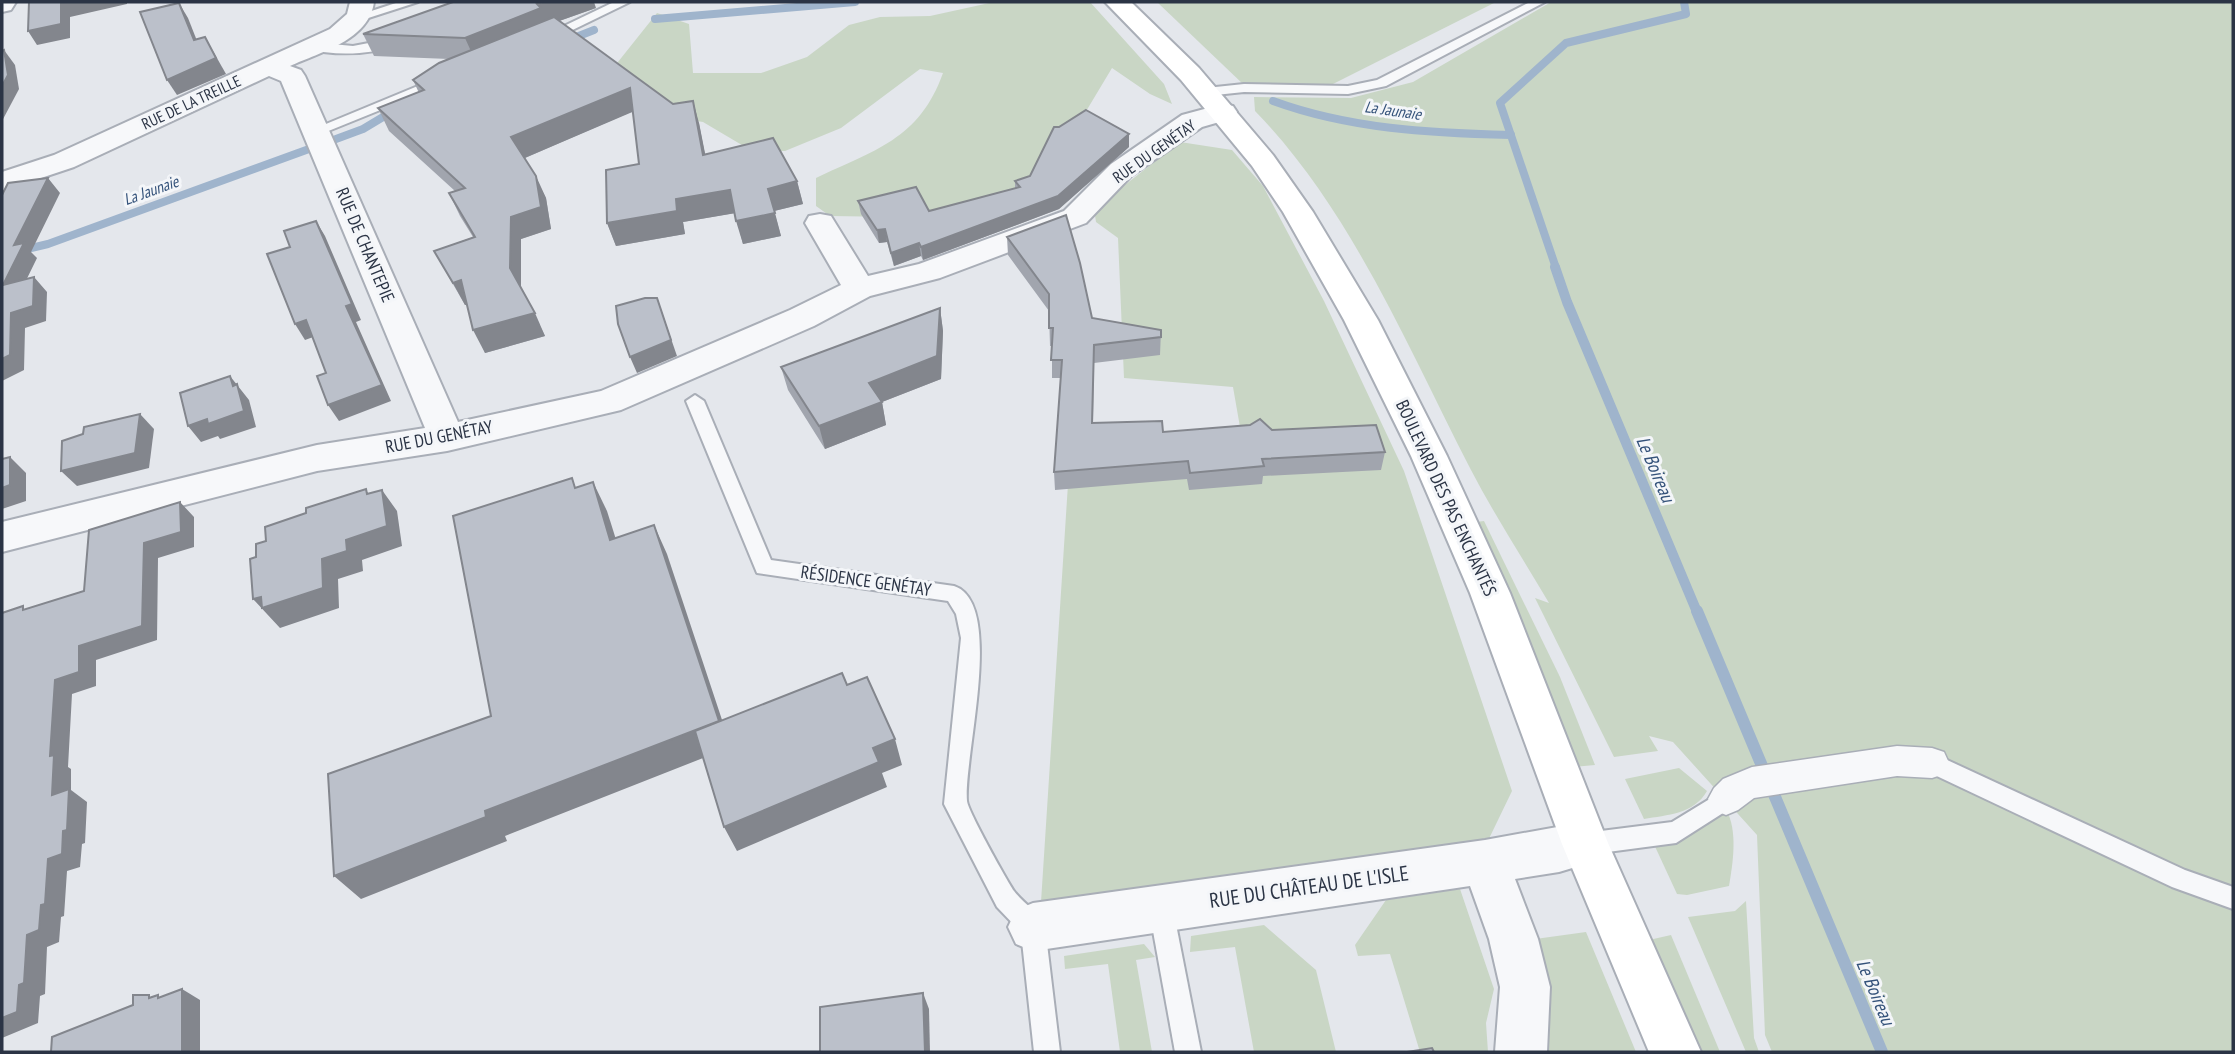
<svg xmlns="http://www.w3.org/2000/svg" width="2235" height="1054" font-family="'PT Sans Narrow',sans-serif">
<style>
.green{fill:#c9d6c5}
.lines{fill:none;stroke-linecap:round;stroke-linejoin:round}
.stream-far2{stroke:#9fb4cc;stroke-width:8}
.stream-far1{stroke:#9fb4cc;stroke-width:10}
.stream{stroke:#9fb4cc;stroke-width:12}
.service-casing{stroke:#a9aeb7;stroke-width:4}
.pedestrian-casing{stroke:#a9aeb7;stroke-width:3}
.minor-casing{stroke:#a9aeb7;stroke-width:4}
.tertiary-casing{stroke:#a9aeb7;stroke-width:4}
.secondary-casing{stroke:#a9aeb7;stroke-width:4}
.service{fill:#f7f8fa;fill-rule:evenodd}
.pedestrian{fill:#f7f8fa;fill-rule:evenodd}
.minor{fill:#f7f8fa;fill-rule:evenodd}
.tertiary{fill:#f7f8fa;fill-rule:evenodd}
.secondary{fill:#fff;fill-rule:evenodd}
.wall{fill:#a1a5ae}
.shaded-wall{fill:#83868d}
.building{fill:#bbc0ca;stroke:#83868d;stroke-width:2}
.labels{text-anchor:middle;stroke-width:6;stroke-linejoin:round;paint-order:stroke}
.far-street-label{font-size:16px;fill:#2b3445;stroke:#f4f6f9}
.far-water-label{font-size:16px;font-style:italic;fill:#34527a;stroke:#f4f6f9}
.street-label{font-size:18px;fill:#2b3445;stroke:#f4f6f9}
.water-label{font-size:19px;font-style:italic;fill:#34527a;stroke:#f4f6f9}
.near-street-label{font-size:21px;fill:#2b3445;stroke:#f4f6f9}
</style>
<rect width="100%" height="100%" fill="#e4e7ec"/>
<g class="green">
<path d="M994,2H1090L1164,84L1172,104L1150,94L1112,68L1073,133L1022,197L964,218L830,216L816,206V178C874,150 919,140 943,73L920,69L841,128L785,151H752L703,122L651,114L610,72L657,13L689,24L693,73H761L807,57L849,25L880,17L930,16Z"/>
<path d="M1157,2H1496L1327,87L1244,85Z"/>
<path d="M1551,2H2233V1052H1772L1765,1035L1757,835L1673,742L1649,736L1658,751L1614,757L1535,598L1549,603C1523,559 1495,516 1471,470C1408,348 1352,211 1255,111L1254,97L1351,98L1413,82Z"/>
<path d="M1180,142L1232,150L1263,186L1324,301L1404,471L1512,791L1484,849L1041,902L1068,484L1248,473L1233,387L1124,378L1118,238L1096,222L1094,209Z"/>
<path d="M1484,521L1560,677L1595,765L1573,767L1469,523Z"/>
<path d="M1679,768L1707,791C1694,814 1667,815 1644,819L1625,779Z"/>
<path d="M1726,809C1738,831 1733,862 1729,886L1687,895L1677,894L1652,840Z"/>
<path d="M1460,889L1494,989L1486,1023L1488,1052H1420L1390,954L1358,956L1355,945L1386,900Z"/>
<path d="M1746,901L1754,1038L1759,1052H1746L1688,917L1735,911Z"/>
<path d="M1264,925L1316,970L1336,1052H1254L1235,947L1190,952L1191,936Z"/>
<path d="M1586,932L1636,1052H1543L1545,1014L1528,940Z"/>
<path d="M1671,935L1720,1052H1700L1649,940Z"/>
<path d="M1144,944L1155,957L1136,960L1152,1052H1120L1108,964L1065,969L1064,956Z"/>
</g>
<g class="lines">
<g class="stream-far2">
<path d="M655,19L855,2"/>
<path d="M566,41L594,30"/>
<path d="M1273,101C1350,129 1429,133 1511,135"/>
<path d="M336,139L363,129L393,111"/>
<path d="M2,255L48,244L309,149"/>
<path d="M1556,268L1500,103L1566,43L1686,14L1684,2"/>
</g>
<path class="stream-far1" d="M1555,267L1567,302L1697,612"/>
<path class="stream" d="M1697,611L1882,1052"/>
<defs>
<g id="service">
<path d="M399,2H418L359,21L353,17Z"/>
<path d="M614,2H630L552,40H542L541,37Z"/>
<path d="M1530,2H1545L1386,86L1348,94L1244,92L1206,96L1199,92L1206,88L1244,84L1348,86L1377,80Z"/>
<path d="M395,38L400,39V45C368,55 338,56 305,49L304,46L310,42L353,46Z"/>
<path d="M442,76L447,77V83L321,134H311L309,131Z"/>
<path d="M695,395L704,401L771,560L954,586C1006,603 963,758 967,801C968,811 1006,879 1014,891C1024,904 1039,912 1045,927L1060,1052H1034L1021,932L997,907L944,804L961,638L956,614L948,601L757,573L686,401Z"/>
<path d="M1932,753L2185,870L2233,887V909L2172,887L1924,770L1921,763L1924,756Z"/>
<path d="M1726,789L1734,792L1737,799L1734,806L1676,843L1585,855L1577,852L1573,844L1577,836L1585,833L1672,822Z"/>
<path d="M1161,897L1170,901L1173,909L1201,1052H1175L1149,909L1152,901Z"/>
</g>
<path id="pedestrian" d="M1897,746L1932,748L1944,752L1949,763L1944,774L1932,778L1897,776L1754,798L1738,810L1726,815L1714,810L1708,799L1714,788L1723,779L1752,767Z"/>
<g id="minor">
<path d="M350,2H374C369,40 321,52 290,66L301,70L305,76L458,422L601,391L790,310L841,285L805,223L809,216L820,214L831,216L868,276L919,264L1064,211L1111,164L1182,115L1223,104L1233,106L1237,112L1233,118L1202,127L1131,176L1086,223L940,278L870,296L814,326L621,410L447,451L317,471L2,552V522L317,445L425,428L281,81L269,76L74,167L2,191V172L54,155L330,29L347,14Z"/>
<path d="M1585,822L1602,829L1608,844L1602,859L1559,872L1515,879L1538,939L1550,987L1547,1052H1495L1500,987L1489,939L1470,886L1033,951L1016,944L1008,927L1016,910L1033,903L1485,840Z"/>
</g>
<path id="tertiary" d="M2,2H16L11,10L2,12Z"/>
<path id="secondary" d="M1105,2H1131L1199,68L1273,155L1313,212L1378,320L1447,456L1510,593L1608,843L1701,1052H1649L1562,844L1470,593L1411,456L1344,320L1283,212L1252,166L1181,80Z"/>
</defs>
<use href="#service" class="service-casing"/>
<use href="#pedestrian" class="pedestrian-casing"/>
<use href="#minor" class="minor-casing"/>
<use href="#tertiary" class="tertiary-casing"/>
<use href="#secondary" class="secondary-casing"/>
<use href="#service" class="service"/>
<use href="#pedestrian" class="pedestrian"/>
<use href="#minor" class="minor"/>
<use href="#tertiary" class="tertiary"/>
<use href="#secondary" class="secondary"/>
</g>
<g class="wall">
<path d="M596,8L559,21L699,123L705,155L797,181L803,204L774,211L781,236L743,244L735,213L683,222L685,234L616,246L607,223L639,164L633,111L525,158L546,198L551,229L521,239V288L545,336L485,353L467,305H465L434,251L473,237L460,216L449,193L455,191L389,131L378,108L419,93L413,80L449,59L374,56L363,34Z"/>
<path d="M1129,147L1059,209L923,260L921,256L894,266L887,242L879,243L861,214L858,201L929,211L1015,188V181Z"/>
<path d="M1007,237L1092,318L1161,330L1160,355L1094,363L1093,423L1163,432L1272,430L1385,452L1381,470L1263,476L1262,484L1189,490L1187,479L1055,490L1054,472L1061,378H1052V346H1050L1049,311L1008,255Z"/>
<path d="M940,308L943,331L941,379L882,402L886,425L825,449L788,390L781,367Z"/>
</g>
<g class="shaded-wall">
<path d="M67,2H127V4L70,17V38L37,45L28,31L61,3Z"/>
<path d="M544,2H594L596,8L548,25L475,60L465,38Z"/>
<path d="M179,3L188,18L203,56L194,40Z"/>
<path d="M205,37L226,74L177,95L167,80Z"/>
<path d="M4,50L15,65L19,89L2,121V86Z"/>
<path d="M630,88L637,110L520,160L511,137Z"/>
<path d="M693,101L699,123L710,178L703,155Z"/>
<path d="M1129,134V147L1059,209L923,260L921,247Z"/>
<path d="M536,176L546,198L551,229L521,239V291L510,268L511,217Z"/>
<path d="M48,178L60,193L31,252L37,258L16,301L3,285L14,245Z"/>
<path d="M797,181L803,204L774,211L768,189Z"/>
<path d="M730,190L736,213L683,222L685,234L616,246L607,223L676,199Z"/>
<path d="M775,213L781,236L743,244L736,221Z"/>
<path d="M316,221L325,236L361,320L356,322L391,401L339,421L328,405L346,306Z"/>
<path d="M885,229L887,242L879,243L877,230Z"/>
<path d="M919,243L921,256L894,266L891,253Z"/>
<path d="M34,277L47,292L46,321L25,328L24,370L2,381V359L11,313Z"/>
<path d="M461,280L473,303L465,305L453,283Z"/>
<path d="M657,298L677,356L637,373L630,357Z"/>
<path d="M940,308L943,331L941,379L882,402L886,425L825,449L819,426L869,383Z"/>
<path d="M535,313L545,336L485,353L473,330Z"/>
<path d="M306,320L316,336L305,340L295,324Z"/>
<path d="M230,376L249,400L256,427L220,439L218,436L201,442L188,426L207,419L233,386Z"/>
<path d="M140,414L154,429L149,468L77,486L61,471Z"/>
<path d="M10,457L26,473V501L2,509V488Z"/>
<path d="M593,482L607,511L625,568L610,540Z"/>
<path d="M382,490L397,511L402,546L362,560L363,571L338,579L339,608L280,628L253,599L261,597L322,559L346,540Z"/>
<path d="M180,502L194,517V547L158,558L157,640L96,660V686L72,694L68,767L71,769V790L87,802L85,843L82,844L80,867L67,871L64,916L61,917L59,942L47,947L45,994L40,996L38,1023L2,1038V1018L19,985L27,935L41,905L52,795L50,756L55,680L79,646L144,543Z"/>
<path d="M654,525L667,554L731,747L505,836L507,841L361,899L334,876L485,811Z"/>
<path d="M895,739L902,765L882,773L887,787L737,851L724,827L873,748Z"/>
<path d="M182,989L200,1000V1052H182Z"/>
<path d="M923,993L929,1009L930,1052H925Z"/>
</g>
<g class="building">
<path d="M29,2H67L61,3V24L28,31Z"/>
<path d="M453,2H544L537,4L541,8L465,38L363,34Z"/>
<path d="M179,3L194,40L205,37L216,58L167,80L140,12Z"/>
<path d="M554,17L673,104L693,101L703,155L773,138L797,181L768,189L775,213L736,221L730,190L676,199L677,211L607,223L606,170L639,164L630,88L511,137L536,176L541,207L511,217L510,268L535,313L473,330L461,280L453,283L434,251L475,237L449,193L465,188L378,108L424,90L413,80L439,63Z"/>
<path d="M4,50L8,75L2,86V51Z"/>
<path d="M1086,110L1129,134L1058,196L921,247L919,243L891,253L885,229L877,230L858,201L916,187L929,211L1020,187L1015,181L1030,176L1054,127H1059Z"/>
<path d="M48,178L14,245L24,243L3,285L34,277L33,306L11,313L10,355L2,359V195L8,183Z"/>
<path d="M1066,215L1080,263L1092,318L1161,330V337L1094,345L1092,423L1162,421L1163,432L1250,425L1260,419L1272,430L1376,425L1385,452L1262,459L1264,466L1190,473L1188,461L1054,472L1062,360H1051L1053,328H1049V294L1007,237Z"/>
<path d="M316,221L352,304L346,306L382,385L328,405L317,376L326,373L306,320L295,324L267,254L290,247L284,231Z"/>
<path d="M645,298H657L671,340L630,357L618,324L616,306Z"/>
<path d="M940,308L937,356L869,383L882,402L819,426L781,367Z"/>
<path d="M230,376L233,386L237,384L244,411L208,424L207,419L188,426L180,393Z"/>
<path d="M140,414L135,453L61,471L62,441L83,434L84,427Z"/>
<path d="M10,457V485L2,488V459Z"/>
<path d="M572,478L575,488L593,482L610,540L654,525L719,721L485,811L486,817L334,876L328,774L491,716L453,516Z"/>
<path d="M366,489L367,494L382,490L387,526L346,540L347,551L322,559L323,588L262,608L261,597L253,599L250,559L256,557V544L266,541L265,527L306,513V508Z"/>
<path d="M180,502L181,532L144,543L142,626L79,646V672L55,680L50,756L54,755L52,795L69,789L67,830L63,831L62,854L48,859L45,904L41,905L39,930L27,935L24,983L19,985L17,1012L2,1018V613L23,606V610L84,591L89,530Z"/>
<path d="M842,673L847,685L867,677L895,739L873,748L879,762L724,827L695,731Z"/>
<path d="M182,989V1052H51L52,1037L133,1005V995H149V998L158,995V998Z"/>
<path d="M923,993L925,1052H820V1007Z"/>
<path d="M1432,1048L1434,1052H1407Z"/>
</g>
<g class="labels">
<g class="far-street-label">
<text transform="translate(191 102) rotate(-25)" y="6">RUE DE LA TREILLE</text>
<text transform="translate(1154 151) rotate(-35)" y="6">RUE DU GENÉTAY</text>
</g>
<g class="far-water-label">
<text transform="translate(1393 110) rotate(8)" y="6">La Jaunaie</text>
<text transform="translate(151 190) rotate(-20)" y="6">La Jaunaie</text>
</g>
<g class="street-label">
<text transform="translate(365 245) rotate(67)" y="6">RUE DE CHANTEPIE</text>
<text transform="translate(439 437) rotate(-11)" y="6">RUE DU GENÉTAY</text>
<text transform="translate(1446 498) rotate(65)" y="6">BOULEVARD DES PAS ENCHANTÉS</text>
<text transform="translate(866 581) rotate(8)" y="6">RÉSIDENCE GENÉTAY</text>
</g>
<g class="water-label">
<text transform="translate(1656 469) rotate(67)" y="7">Le Boireau</text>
<text transform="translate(1876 992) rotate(67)" y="7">Le Boireau</text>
</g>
<g class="near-street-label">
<text transform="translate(1309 887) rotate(-8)" y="7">RUE DU CHÂTEAU DE L'ISLE</text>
</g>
</g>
<rect width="2235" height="1054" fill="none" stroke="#2b3445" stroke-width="7"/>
</svg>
